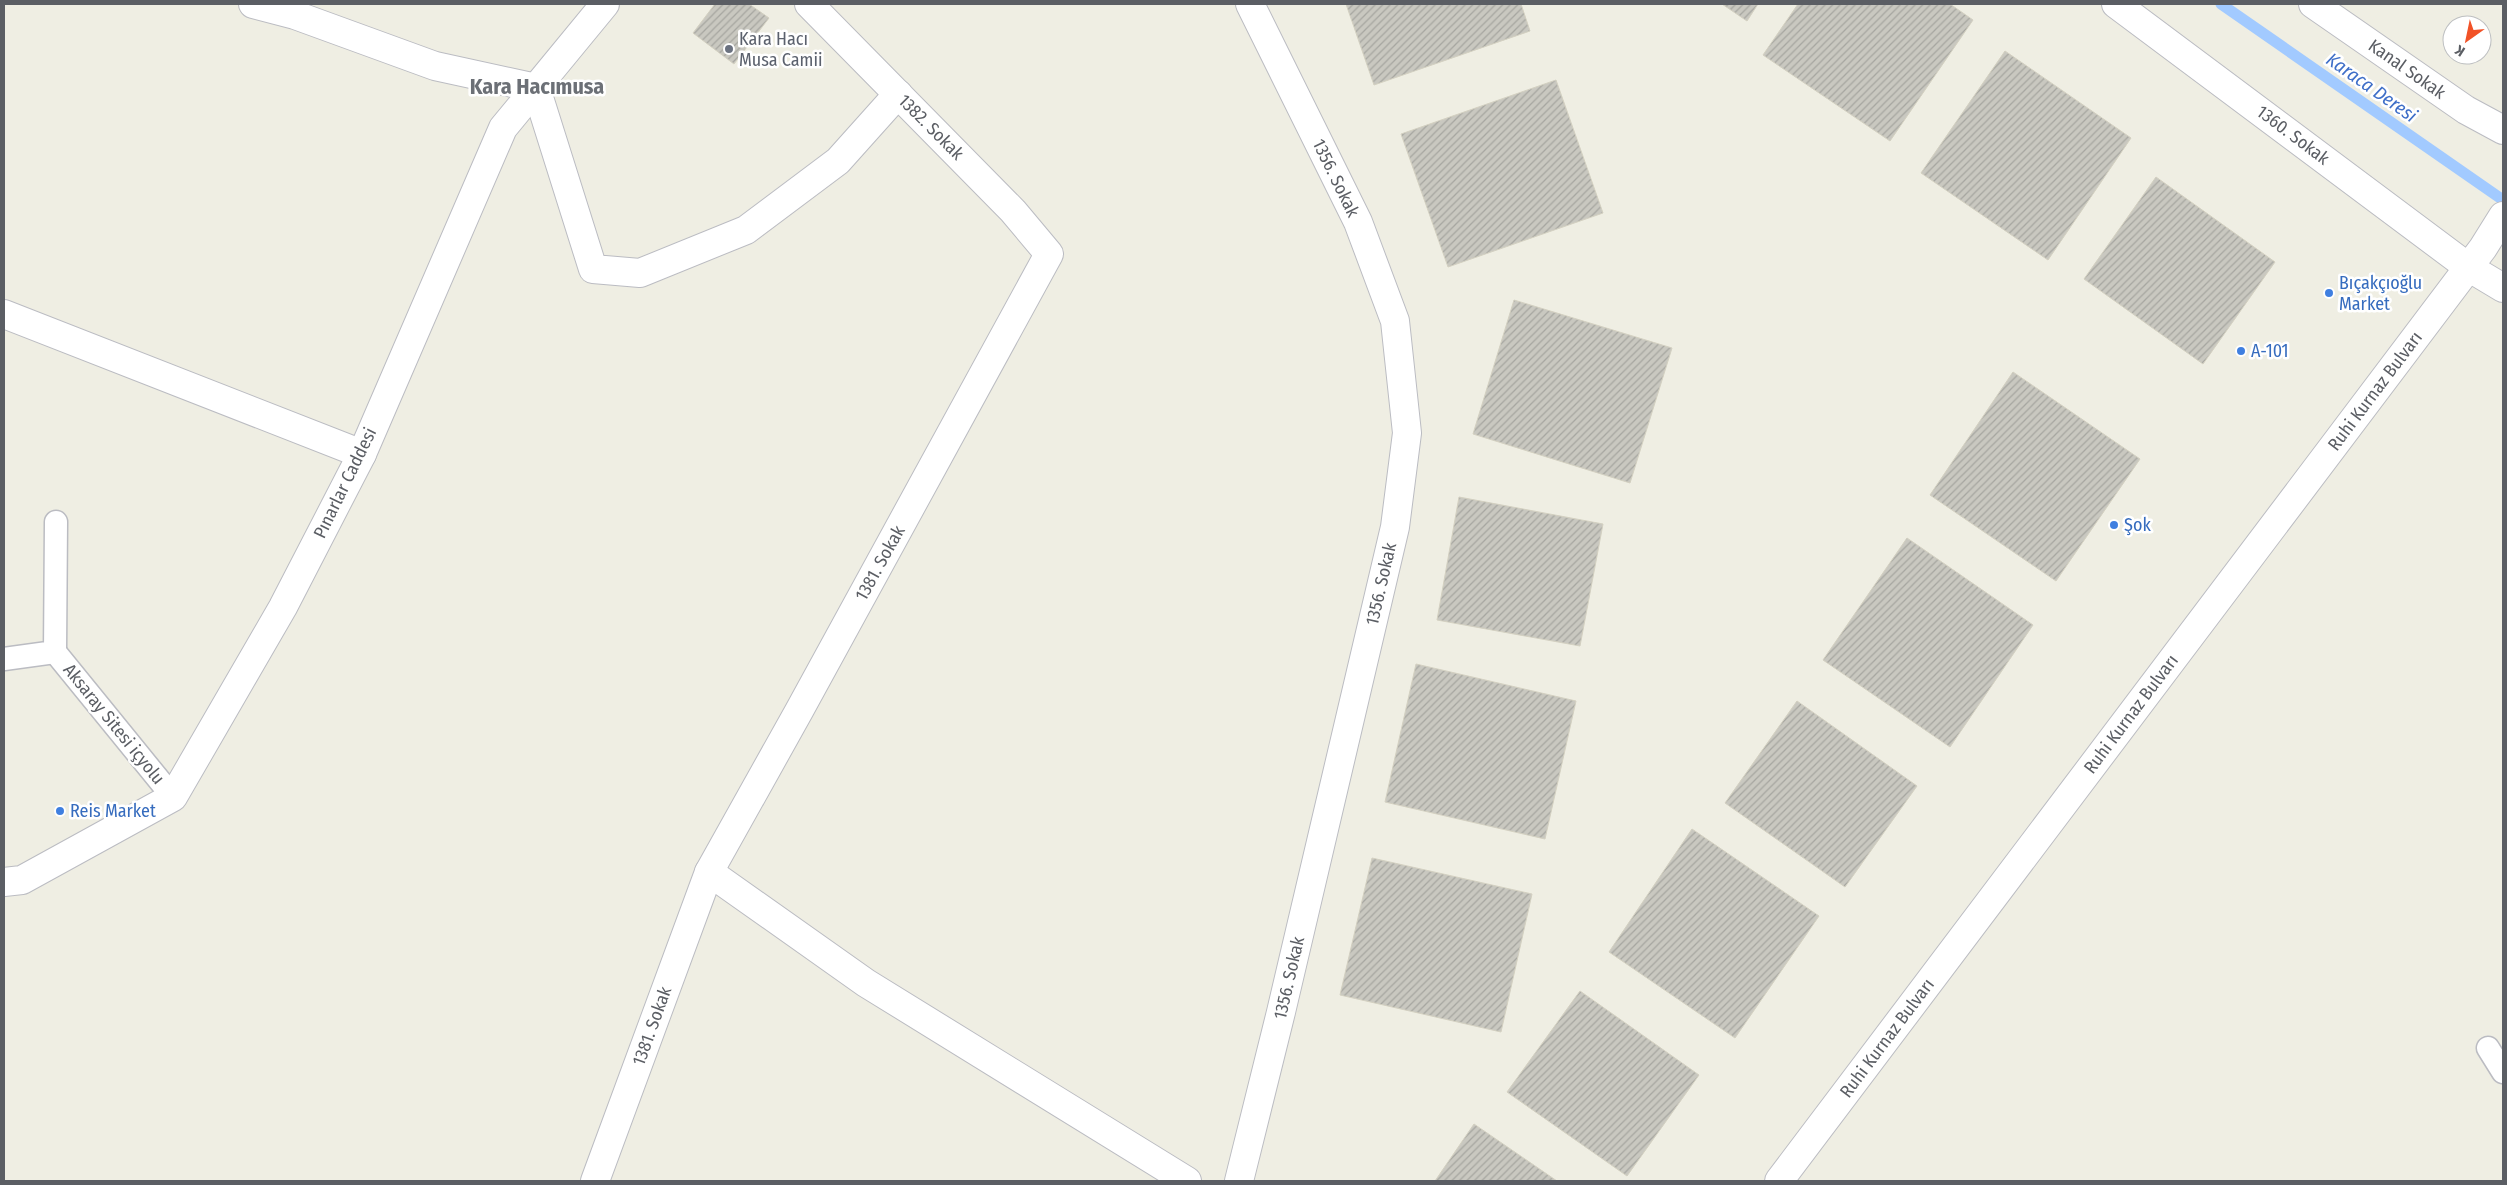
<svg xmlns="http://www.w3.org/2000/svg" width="2507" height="1185" font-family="'Fira Sans Condensed',sans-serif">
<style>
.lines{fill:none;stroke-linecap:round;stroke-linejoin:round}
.stream{stroke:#a2caff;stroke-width:11}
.building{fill:url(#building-hatch);stroke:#d3d0c1}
.service-casing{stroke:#bbbcc2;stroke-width:25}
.minor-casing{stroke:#bbbcc2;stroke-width:30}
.tertiary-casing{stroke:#bbbcc2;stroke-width:30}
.service{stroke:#fff;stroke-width:22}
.minor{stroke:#fff;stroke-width:28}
.tertiary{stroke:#fff;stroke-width:28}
.worship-dot{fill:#6b7280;stroke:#fff;stroke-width:2}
.shop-dot{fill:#3f7fe0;stroke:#fff;stroke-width:2}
.labels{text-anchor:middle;stroke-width:5;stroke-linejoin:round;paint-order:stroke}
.worship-label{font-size:18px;fill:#5b616d;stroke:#fff;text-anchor:start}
.street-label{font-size:18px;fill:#5b5e64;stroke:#fff}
.shop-label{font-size:18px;fill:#366cbe;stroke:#fff;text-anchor:start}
.water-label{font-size:19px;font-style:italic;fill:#3f6fc8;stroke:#fff}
.district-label{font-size:22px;font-weight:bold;fill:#6c7076;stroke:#fff}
</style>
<defs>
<pattern id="building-hatch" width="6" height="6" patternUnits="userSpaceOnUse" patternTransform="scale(1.25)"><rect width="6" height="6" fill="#c9c8c0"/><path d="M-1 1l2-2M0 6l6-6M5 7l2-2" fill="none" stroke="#a6a6a0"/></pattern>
</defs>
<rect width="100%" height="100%" fill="#efeee3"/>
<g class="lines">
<path class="stream" d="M2221,4L2503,200"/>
</g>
<g class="building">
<path d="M715,4H749L769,18L734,64L693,33Z"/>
<path d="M1346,4H1521L1530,31L1374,85Z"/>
<path d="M1722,4H1758L1747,21Z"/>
<path d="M1798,4H1950L1973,20L1890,141L1763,55Z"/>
<path d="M2005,51L2131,138L2048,260L1921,173Z"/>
<path d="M1556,80L1603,213L1448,267L1401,134Z"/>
<path d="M2156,177L2275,262L2203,364L2084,279Z"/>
<path d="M1514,300L1672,348L1630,483L1473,434Z"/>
<path d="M2013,372L2140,459L2056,581L1930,495Z"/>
<path d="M1459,497L1603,524L1580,646L1437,620Z"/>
<path d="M1907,538L2033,625L1950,747L1823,660Z"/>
<path d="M1416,664L1576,701L1545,839L1385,802Z"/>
<path d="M1797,701L1917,786L1845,887L1725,803Z"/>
<path d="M1692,829L1819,916L1735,1038L1609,952Z"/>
<path d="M1372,858L1532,894L1501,1032L1340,995Z"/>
<path d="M1580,991L1699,1075L1627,1176L1507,1092Z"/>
<path d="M1474,1124L1557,1181H1435Z"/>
</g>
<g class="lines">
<defs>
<g id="service">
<path d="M55,652L173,797"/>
<path d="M4,659L55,652L56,522"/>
<path d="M2488,1048L2503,1072"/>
</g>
<g id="minor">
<path d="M253,4L295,15L435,66L536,88L593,269L640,273L746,230L838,161L898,94"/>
<path d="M2116,4L2468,267L2503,288"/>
<path d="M2313,4L2466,110L2503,130"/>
<path d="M4,314L362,454"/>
<path d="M709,872L866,983L1187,1181"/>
<path d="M595,1181L709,872L799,711L1049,254L1013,211L809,4"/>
<path d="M1239,1181L1281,1012L1395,527L1407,433L1395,321L1358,222L1250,4"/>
</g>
<g id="tertiary">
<path d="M4,882L22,880L173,797L283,607L362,454L503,128L605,4"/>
<path d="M1779,1181L2483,248L2503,216"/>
</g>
</defs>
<use href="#service" class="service-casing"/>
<use href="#minor" class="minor-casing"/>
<use href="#tertiary" class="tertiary-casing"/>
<use href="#service" class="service"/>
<use href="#minor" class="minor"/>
<use href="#tertiary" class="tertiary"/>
</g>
<circle class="worship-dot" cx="729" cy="49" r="5"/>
<g class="shop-dot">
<circle cx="2329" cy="293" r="5"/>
<circle cx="2241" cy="351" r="5"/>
<circle cx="2114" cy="525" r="5"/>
<circle cx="60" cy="811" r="5"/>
</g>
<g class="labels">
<g class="worship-label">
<text x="739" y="45">Kara Hacı<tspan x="739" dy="21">Musa Camii</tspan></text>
</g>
<g class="street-label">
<text transform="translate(2407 69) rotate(35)" y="6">Kanal Sokak</text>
<text transform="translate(931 127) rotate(45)" y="6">1382. Sokak</text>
<text transform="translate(2293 135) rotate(37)" y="6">1360. Sokak</text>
<text transform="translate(1336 178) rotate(64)" y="6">1356. Sokak</text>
<text transform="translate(2375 391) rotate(-53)" y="6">Ruhi Kurnaz Bulvarı</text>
<text transform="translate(345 483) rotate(-64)" y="6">Pınarlar Caddesi</text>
<text transform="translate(880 563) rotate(-61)" y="6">1381. Sokak</text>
<text transform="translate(1381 584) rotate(-77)" y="6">1356. Sokak</text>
<text transform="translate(2131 714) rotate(-53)" y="6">Ruhi Kurnaz Bulvarı</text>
<text transform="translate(114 724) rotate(51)" y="6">Aksaray Sitesi içyolu</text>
<text transform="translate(1289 978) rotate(-77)" y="6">1356. Sokak</text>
<text transform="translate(652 1026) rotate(-70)" y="6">1381. Sokak</text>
<text transform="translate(1887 1038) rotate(-53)" y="6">Ruhi Kurnaz Bulvarı</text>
</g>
<g class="shop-label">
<text x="2339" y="289">Bıçakçıoğlu<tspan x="2339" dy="21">Market</tspan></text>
<text x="2251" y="357">A-101</text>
<text x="2124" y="531">Şok</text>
<text x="70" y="817">Reis Market</text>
</g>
<g class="water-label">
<text transform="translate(2372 87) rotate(35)" y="7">Karaca Deresi</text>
</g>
<g class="district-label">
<text x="537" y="94">Kara Hacımusa</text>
</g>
</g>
<rect width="2507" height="1185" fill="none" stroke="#5b5e64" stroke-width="10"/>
<g transform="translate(2467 40) rotate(213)"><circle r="24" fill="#ffffff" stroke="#bdbfc1"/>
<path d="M0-4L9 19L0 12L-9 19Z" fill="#f15227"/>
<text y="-8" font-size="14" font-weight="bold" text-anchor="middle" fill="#5b5e64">K</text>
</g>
</svg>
